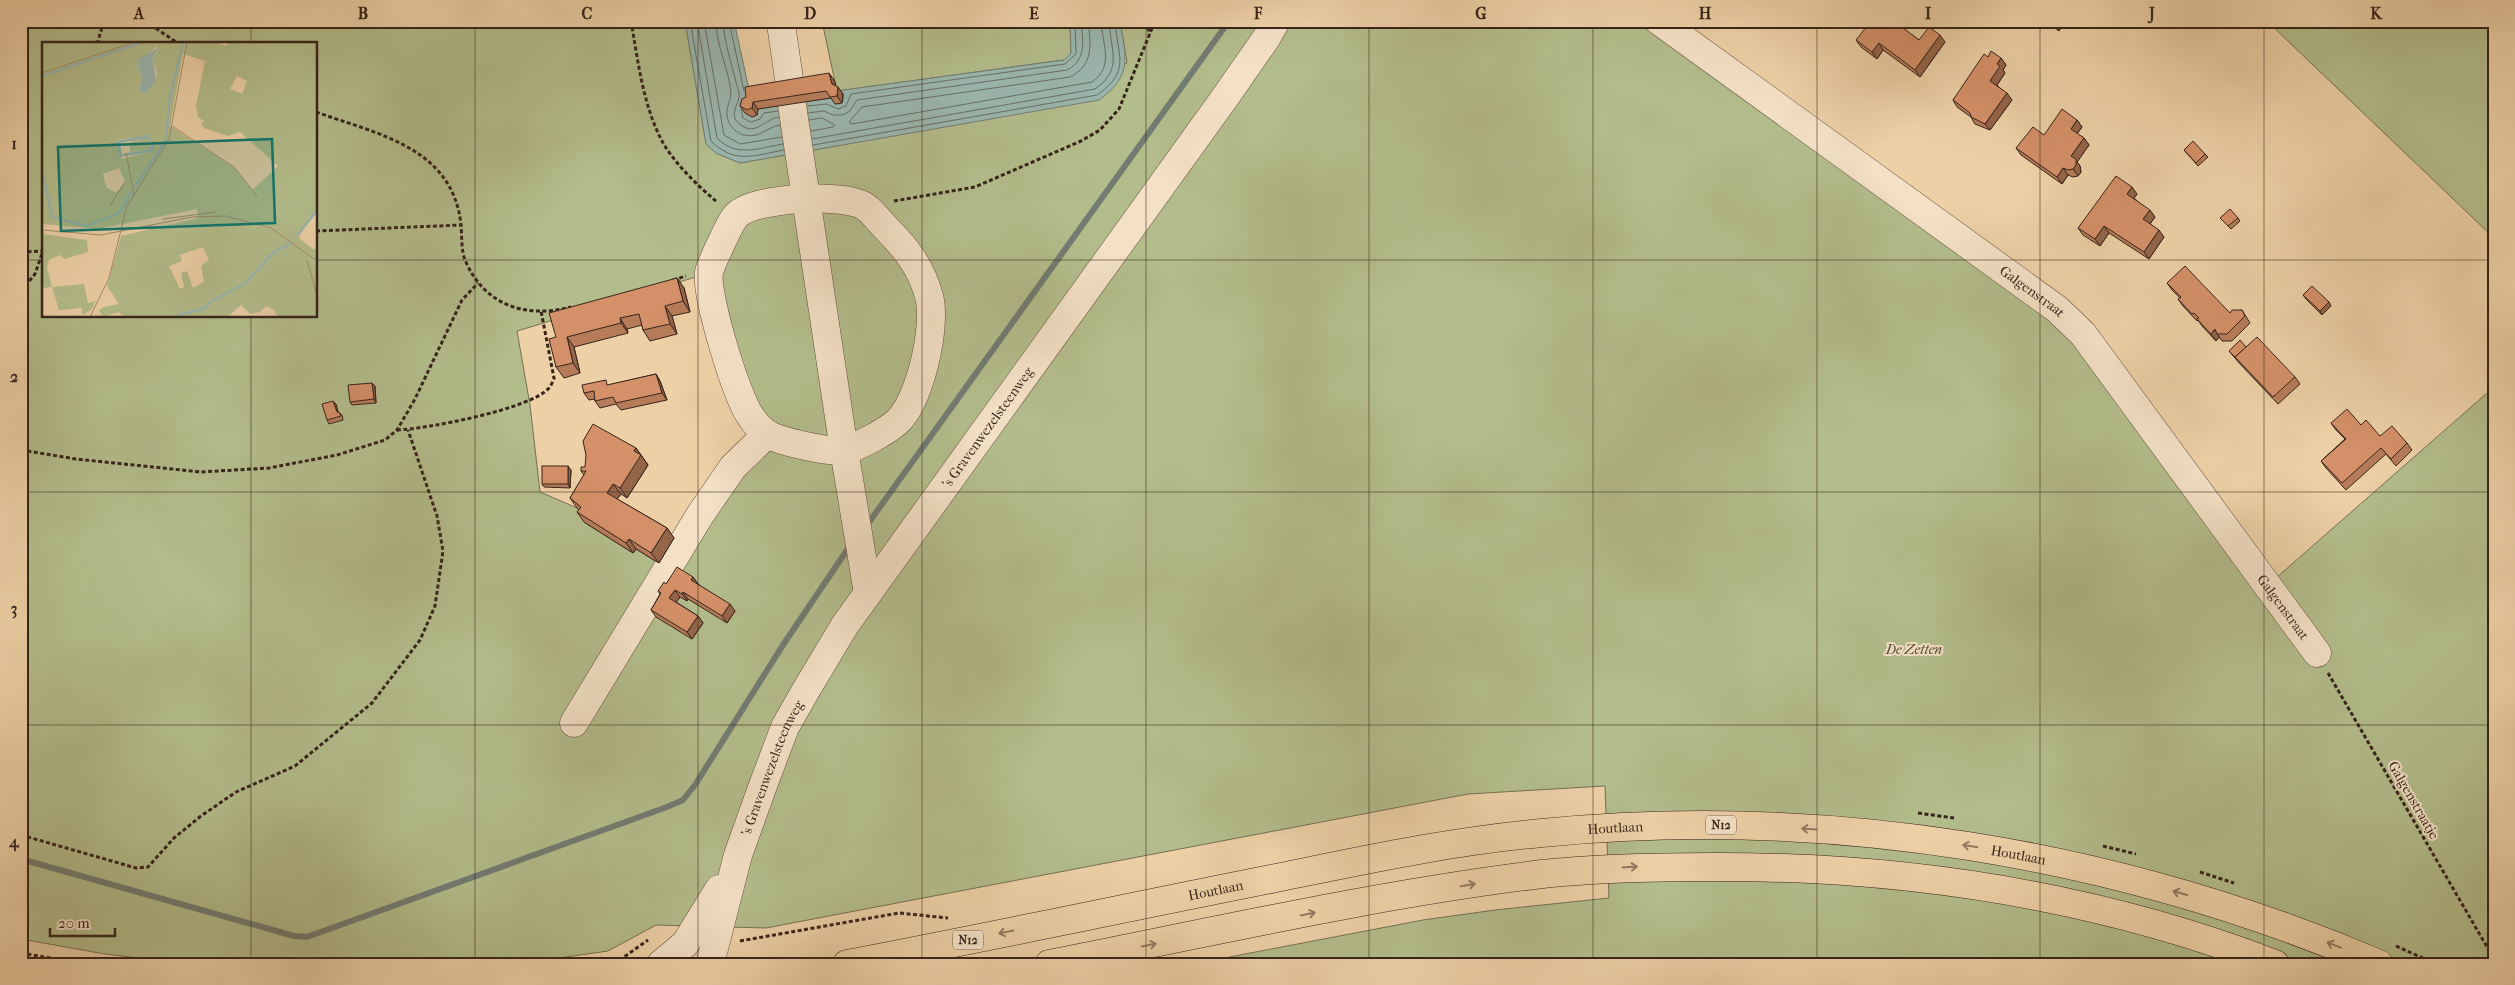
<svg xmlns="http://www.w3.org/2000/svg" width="2515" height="985" font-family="'IM FELL French Canon',serif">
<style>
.green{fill:#b3bc8b;stroke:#757053;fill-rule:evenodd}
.water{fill:#9ab6ae;stroke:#727c73}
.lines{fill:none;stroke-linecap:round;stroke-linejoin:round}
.shore{stroke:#686d64;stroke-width:1}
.stream{stroke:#727c73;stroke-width:6}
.minor-casing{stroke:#644f3e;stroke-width:29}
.major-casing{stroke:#37241b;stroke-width:29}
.path{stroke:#37241b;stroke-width:3;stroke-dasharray:4 2.5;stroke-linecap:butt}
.minor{stroke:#f3e0c5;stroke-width:28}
.major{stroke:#edd0a6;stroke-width:28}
.wall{fill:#b67c59;stroke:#37241b}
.shaded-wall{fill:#946549;stroke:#37241b}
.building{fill:#d49068;stroke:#37241b}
.oneway{stroke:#927a60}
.grid{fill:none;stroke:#37241b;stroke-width:1;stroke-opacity:0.55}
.labels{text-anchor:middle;stroke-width:4;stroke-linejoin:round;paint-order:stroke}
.shield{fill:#f3e0c5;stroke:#6f5c4e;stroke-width:1}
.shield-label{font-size:12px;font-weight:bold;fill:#37241b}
.street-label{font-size:14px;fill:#37241b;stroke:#f3e0c5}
.park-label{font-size:14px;font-style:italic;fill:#564a37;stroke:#f3e0c5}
.inset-river{fill:none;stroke:#9ab6ae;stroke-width:2.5}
.inset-road{fill:none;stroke:#a48b6e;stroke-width:1}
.view{fill:#0f766e;fill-opacity:0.15;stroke:#0f766e;stroke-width:2.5}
.inset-edge{fill:none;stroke:#37241b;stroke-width:2.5}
.neatline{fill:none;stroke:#37241b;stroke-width:2}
.grid-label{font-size:16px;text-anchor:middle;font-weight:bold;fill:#37241b}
</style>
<rect width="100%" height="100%" fill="#edd0a6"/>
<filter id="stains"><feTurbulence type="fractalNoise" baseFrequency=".004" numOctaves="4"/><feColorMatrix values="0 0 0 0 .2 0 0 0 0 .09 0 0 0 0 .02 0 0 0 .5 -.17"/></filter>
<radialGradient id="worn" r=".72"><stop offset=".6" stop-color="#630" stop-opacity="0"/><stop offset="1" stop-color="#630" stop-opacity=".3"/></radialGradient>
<g class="green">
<path d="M21,21H685L706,143L716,153L740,163L924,130L1127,63L1120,21H1640L2045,312L2075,340L2260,592L2494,387V964H1193L1423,920L1495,910L1609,898L1605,786L1468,794L766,928L656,925L608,951L516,964H190L105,954L21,939ZM44,44H316V316H44ZM709,273L755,446L658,563L636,549L633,553L585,523L589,517L577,508L540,492L530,405L517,331Z"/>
<path d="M848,21H1072L1070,22L1071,53L1064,60L837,91L823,26Z"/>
<path d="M2267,21H2494V238Z"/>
</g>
<path class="water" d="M685,21H734L750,94L745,113L752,117L757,115L758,109L831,98L835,104H840L844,99L843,94L837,91L1064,60L1071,53L1070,22L1072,21H1120C1126,58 1133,75 1099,100L740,163L716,153L706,144Z"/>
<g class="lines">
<g class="shore">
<path d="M690,21L711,141C735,165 755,155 784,150"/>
<path d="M697,21L717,138C736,158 759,148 783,144"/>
<path d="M704,21L724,135L740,144L782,137"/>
<path d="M716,21C716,46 729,69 731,93C731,102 724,109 728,120C730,127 737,133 744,135C759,139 767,127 780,125"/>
<path d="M723,21C724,41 731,62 736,82C737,86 740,93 739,97C737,108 727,118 744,127C757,134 765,119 779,117"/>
<path d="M729,21L744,91"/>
<path d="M1088,21C1091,44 1094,65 1070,77L862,107L849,122L852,124L1092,82C1115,66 1102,44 1101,21"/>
<path d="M807,106L827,104L838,109L846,106L851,94L1065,64L1076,54L1075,21"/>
<path d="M741,109L743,118L751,122L760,119L764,113L778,111"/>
<path d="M808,113L824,111L833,115H843L850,111L857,100L1067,70C1087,60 1083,41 1081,21"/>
<path d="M809,120L822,118L835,125L833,127L811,131"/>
<path d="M812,139L1095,89C1124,69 1110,50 1109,21"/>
<path d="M813,145L1097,95C1132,71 1117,55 1115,21"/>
</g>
<g class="stream">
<path d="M867,525L1229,21"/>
<path d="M21,859L294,936L307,937L667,807L683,800L695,785L783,645L849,547"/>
</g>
<defs>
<g id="minor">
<path id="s1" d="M1659,21L2057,309L2083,334L2317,653"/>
<path d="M781,24L790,86"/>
<path d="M792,105L844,450L868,593"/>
<path d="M807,198C824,199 844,198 860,204C869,207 878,220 885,227C906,248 921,267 929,296C937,326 920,401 897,422C887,431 857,448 844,450C830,453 777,441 766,433C761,430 754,422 751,417C737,399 705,294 709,272C711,264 730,223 735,217C747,202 789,200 807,198Z"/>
<path d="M574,723L700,515L733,467L767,434"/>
<path d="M661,964L685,944L719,889"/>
<path id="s2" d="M710,964L738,855L762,788L785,727L806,690L845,625L1226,96L1267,37L1276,21"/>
</g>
<g id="major">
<path id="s3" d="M847,964C989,937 1130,907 1271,879C1360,861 1451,841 1542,833C1826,805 2116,852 2379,964"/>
<path d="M1049,964C1213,932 1377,894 1542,874C1598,868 1654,867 1711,867C1903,866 2095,895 2275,964"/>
</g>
</defs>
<use href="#minor" class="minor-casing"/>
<use href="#major" class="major-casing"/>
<g class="path">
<path d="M145,21L179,44"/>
<path d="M631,21C638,61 643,105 662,141C674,163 698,186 717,202"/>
<path d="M1147,21L1149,34"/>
<path d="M97,44L104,21"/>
<path d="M316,112C377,134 453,147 461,225"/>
<path d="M894,201L975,187L1081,141L1100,130L1119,109L1155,21"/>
<path d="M316,231L461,225C462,235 461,250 465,260C484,305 525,319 571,307"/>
<path d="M21,252L43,251"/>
<path d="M673,280L686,276"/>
<path d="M21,291L35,274L44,248"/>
<path d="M397,430C426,429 531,409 549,388C551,386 553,381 554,378L541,311"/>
<path d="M21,450L76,459L201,472L269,468L337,455L385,440L397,430L415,399L462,300L478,283"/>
<path d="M2328,673L2494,959"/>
<path d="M1918,813L1954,818"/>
<path d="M21,835L136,868L148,867L174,838L201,816L236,792L295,766L372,703L420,640L435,606L443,551L437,516L408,430"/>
<path d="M2103,846L2136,854"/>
<path d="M2200,872L2234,883"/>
<path d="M740,941L899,913L948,918"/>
<path d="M2396,946L2436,964"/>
<path d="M21,953L86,964"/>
<path d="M614,964L648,940"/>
</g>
<use href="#minor" class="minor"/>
<use href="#major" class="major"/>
</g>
<g class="wall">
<path d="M820,21H849L823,26Z"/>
<path d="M2046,21H2066L2059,31Z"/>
<path d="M1900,26L1919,40L1945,42L1920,77L1883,50L1877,59L1861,47L1856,40Z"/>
<path d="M1988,57L2001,58L2006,65L2003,70L2005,73L1997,85L2012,100L1990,130L1975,124L1971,117L1957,107L1953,100Z"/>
<path d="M834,80L836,86L843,94L842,103L835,104L831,98L758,109L757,115L752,117L745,113L740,106L742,99Z"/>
<path d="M2077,120L2082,127L2077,134L2084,138L2089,145L2077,162L2080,166L2081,172L2078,176L2073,177L2068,175L2062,184L2021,155L2016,148L2044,135Z"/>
<path d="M2184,150L2205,154L2208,157L2198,166Z"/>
<path d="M2137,194L2134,198L2155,217L2150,224L2164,237L2149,259L2109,233L2100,246L2083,235L2078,228Z"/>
<path d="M2220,218H2238L2240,221L2231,229Z"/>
<path d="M677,278L684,288L690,312L672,316L677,334L650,341L643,330L642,325L627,329L628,333L574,347L580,373L564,378L556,367V337Z"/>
<path d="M2167,283L2230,313L2242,310L2250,323L2232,341H2222L2219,337L2216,341L2202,326L2198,320L2197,321L2183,306L2178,299L2180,298L2172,290Z"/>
<path d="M2303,295L2331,306L2322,315L2306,299Z"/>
<path d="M2246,347L2295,377L2300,384L2278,404L2240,364L2229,351Z"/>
<path d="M656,374L660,381L667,400L621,410L616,404L600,408L595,401V399L589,400L584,393L609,385Z"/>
<path d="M372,383L375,386L376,403L352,405L350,402Z"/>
<path d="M336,404L338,412L342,415L343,420L329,424L327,420Z"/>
<path d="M2331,423L2361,425L2380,436L2407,443L2412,450L2396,466L2386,454L2346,490L2326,468L2321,461L2345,439L2336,430Z"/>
<path d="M636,448L648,465L627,498L621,494L617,499L667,528L674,538L659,563L636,549L633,553L584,522L577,512L579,510L577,508L570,498L584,475L581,471L585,467Z"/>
<path d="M571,470L570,488L544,487L542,484Z"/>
<path d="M693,577L698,584L735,611L727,623L688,599L687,601L680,597L676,602L698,616L703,623L692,639L656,617L651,610L660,594L658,591L666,584Z"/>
</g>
<g class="shaded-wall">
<path d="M1894,21H1903L1898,28Z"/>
<path d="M1989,21H1994L1990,26L1988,22Z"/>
<path d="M2061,21H2066L2059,31L2056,27Z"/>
<path d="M1940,35L1945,42L1920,77L1915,70Z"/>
<path d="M1879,43L1883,50L1877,59L1872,52Z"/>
<path d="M2001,58L2006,65L2003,70L2005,73L1995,88L1990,81L1997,64Z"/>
<path d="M829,73L834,80L837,91L832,84Z"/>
<path d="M838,87L843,94L842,103L837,96Z"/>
<path d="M2007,93L2012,100L1990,130L1985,124Z"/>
<path d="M753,102L758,109L757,115L752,108Z"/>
<path d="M2077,120L2082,127L2075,136L2071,129Z"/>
<path d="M2084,138L2089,145L2077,162L2080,166L2081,172L2078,176L2073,169L2071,156Z"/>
<path d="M2063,168L2068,175L2062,184L2057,177Z"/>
<path d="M2132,187L2137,194L2132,201L2127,194Z"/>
<path d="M2150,210L2155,217L2148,226L2143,219Z"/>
<path d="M2104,226L2109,233L2100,246L2095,239Z"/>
<path d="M2159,230L2164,237L2149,259L2144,252Z"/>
<path d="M677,278L684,288L690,312L683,301Z"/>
<path d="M2329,302L2331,306L2322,315L2320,311Z"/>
<path d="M665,306L672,316L677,334L670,324Z"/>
<path d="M620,318L627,329L628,333L621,323Z"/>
<path d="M2215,329L2219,337L2216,341L2211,334Z"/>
<path d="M567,337L574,347L580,373L573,363Z"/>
<path d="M656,374L660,381L667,400L662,393Z"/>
<path d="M372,383L375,386L376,403L374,399Z"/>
<path d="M333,401L336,404L339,416L337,412Z"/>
<path d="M636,448L648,465L627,498L620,488L634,451Z"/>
<path d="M568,466L571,470L570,488L568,484Z"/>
<path d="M613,484L621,494L614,503L607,493Z"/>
<path d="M667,528L674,538L659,563L651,553Z"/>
<path d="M629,539L636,549L633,553L626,543Z"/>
<path d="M693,577L698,584L696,587L691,580Z"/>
<path d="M675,590L680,597L674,605L669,598Z"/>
<path d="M683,592L688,599L687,601L682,594Z"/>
<path d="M730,604L735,611L727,623L722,616Z"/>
<path d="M698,616L703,623L692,639L687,632Z"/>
</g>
<g class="building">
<path d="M1871,21H1894L1919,40L1929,27L1940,35L1915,70L1879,43L1872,52L1856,40Z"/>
<path d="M2048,21H2061L2056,27Z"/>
<path d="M1991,51L2001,58L1997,64L2000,66L1990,81L2007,93L1985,124L1971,117L1970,113L1953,100L1984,54L1988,57Z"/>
<path d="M829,73L832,84L838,87L837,96L830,97L826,91L753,102L752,108L747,110L740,106L742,99L746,97L745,87Z"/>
<path d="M2062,109L2077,120L2071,129L2084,138L2071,156L2076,159V165L2073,169L2068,170L2063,168L2057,177L2016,148L2033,127L2044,135Z"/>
<path d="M2193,141L2205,154L2196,163L2184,150Z"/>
<path d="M2116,176L2132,187L2127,194L2150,210L2143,219L2159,230L2144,252L2104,226L2095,239L2078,228Z"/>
<path d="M2230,209L2238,218L2228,226L2220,218Z"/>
<path d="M2185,266L2230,313L2232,310H2242L2245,316L2227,334H2217L2215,329L2211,334L2197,319L2199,318L2194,313L2192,314L2178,299L2181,297L2167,283Z"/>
<path d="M677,278L683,301L665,306L670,324L643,330L639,314L620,318L621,323L567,337L573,363L556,367L549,339L556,337L549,313Z"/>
<path d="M2312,286L2329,302L2320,311L2303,295Z"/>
<path d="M2257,337L2295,377L2273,397L2235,357Z"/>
<path d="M2240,340L2246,347L2235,357L2229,351Z"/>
<path d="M656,374L662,393L616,403L613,397L595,401L594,391L584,393L582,385L606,380L607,385Z"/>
<path d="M372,383L374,399L350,402L348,385Z"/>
<path d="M333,401L337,412H339L341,416L327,420L322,404Z"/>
<path d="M2347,409L2361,425L2366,420L2380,436L2392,426L2407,443L2391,459L2381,448L2342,483L2321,461L2346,439L2331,423Z"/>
<path d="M593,424L636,448L634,451L641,455L620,488L613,484L607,493L667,528L651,553L629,539L626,543L577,512L581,507L570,498L586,471H581V467H585L586,455L583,441Z"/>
<rect x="542" y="466" width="26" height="18"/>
<path d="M677,567L693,577L691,580L730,604L722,616L683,592L682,594L675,590L669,598L698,616L687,632L651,610L661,593L658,591L664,582L666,584Z"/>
</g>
<defs><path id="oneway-shaft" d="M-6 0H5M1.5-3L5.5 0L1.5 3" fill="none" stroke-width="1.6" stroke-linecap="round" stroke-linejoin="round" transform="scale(1.25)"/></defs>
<g class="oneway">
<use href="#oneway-shaft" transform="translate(1809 829) rotate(-176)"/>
<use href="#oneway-shaft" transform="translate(1970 846) rotate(-171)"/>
<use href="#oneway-shaft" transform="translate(1630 867) rotate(-4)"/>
<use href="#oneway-shaft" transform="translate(1468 885) rotate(-9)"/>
<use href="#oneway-shaft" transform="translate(2180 893) rotate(-164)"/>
<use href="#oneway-shaft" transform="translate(1308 914) rotate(-11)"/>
<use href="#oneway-shaft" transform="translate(1006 932) rotate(168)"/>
<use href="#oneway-shaft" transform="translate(1149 945) rotate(-11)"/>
<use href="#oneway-shaft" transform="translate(2334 945) rotate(-159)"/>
</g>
<path class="grid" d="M251,21V44M475,21V964M698,21V964M922,21V964M1146,21V964M1369,21V964M1593,21V964M1817,21V964M2040,21V964M2264,21V964M21,260H44M316,260H2494M251,316V964M21,492H2494M21,725H2494"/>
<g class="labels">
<g class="shield">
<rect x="1706" y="815.5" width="30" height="19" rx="4"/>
<rect x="953" y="930.5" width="30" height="19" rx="4"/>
</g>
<g class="shield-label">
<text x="1721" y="829">N12</text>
<text x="968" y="944">N12</text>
</g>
<g class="street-label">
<text dy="5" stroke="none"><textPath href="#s1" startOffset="461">Galgenstraat</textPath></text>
<text dy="5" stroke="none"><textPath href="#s2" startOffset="611">'s Gravenwezelsteenweg</textPath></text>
<text dy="5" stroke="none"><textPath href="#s1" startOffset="866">Galgenstraat</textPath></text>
<text dy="5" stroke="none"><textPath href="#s2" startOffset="206">'s Gravenwezelsteenweg</textPath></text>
<text transform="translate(2414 800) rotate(60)" y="5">Galgenstraatje</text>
<text dy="5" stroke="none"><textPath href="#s3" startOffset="781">Houtlaan</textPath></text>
<text dy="5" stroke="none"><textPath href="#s3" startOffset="1186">Houtlaan</textPath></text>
<text dy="5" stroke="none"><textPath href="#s3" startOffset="376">Houtlaan</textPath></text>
</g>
<g class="park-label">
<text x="1914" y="654">De Zetten</text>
</g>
</g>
<g transform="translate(42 42)">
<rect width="275" height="275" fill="#edd0a6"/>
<path d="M0,0H174L184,4L186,0H275V171L260,187L257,196L272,208L275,205V275H236L231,267L224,264L218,270L208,272L199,263L186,275H81L77,270L61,275L57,269L61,265L77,262L65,244L79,194L156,176L155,167L56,187L0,182ZM114,5L117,6L111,15L115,34L102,52L97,48L100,36L95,21ZM141,12L163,19L154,64L156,75L163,80H159L162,86L186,94L198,90L236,124L210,148L191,125L128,84ZM195,34L205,39L200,52L188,47ZM107,93L111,109L80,117L75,98ZM77,126L83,140L74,151L64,145L61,132ZM161,205L167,218L159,224L162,240L151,246L145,229L139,231L142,245L138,247L127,224L140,219L138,213ZM104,97L109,101L107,107L88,110V100ZM0,192L45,198L46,210L22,217L18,213L7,218L5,225L10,245L42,242L46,261L54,259L49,268L40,273V266L17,268L10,245L0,246Z" fill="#b3bc8b" fill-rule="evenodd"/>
<path d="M117,5L111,15L114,39L102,52L97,48L100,36L95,21L97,17ZM107,92L112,107L110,110L77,115L74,99ZM104,97L109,101L107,107L80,112L78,101Z" fill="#9ab6ae" fill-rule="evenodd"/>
<path class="inset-river" d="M0,34L101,0M0,128L10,175L37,182L45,184L77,171L90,149M92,146L124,98L128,55L141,0M255,194L275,168M130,275L163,266L168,260L202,242L233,209L248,202"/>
<path class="inset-road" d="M0,31L93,0M130,84L192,125L215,154M84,111L92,153M67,165L83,140M121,177L174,170M0,188L59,193L150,175L184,174L229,186L275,219M265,218L275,254M48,275L67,236L85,164L127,97L145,0"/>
<path class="view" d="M230,97L233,181L19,189L16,105Z"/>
<rect width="275" height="275" class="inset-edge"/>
</g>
<rect width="2515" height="985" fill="none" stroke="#edd0a6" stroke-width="55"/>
<path d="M50 928v8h65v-8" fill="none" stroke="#37241b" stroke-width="2.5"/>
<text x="58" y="928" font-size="15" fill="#37241b" stroke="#f3e0c5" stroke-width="4" paint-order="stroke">20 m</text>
<rect x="28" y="28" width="2460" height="930" class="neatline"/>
<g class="grid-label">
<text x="139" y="19">A</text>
<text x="363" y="19">B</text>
<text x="587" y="19">C</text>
<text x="810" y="19">D</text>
<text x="1034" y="19">E</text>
<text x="1258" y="19">F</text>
<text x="1481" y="19">G</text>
<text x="1705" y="19">H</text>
<text x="1928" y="19">I</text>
<text x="2152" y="19">J</text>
<text x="2376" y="19">K</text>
<text x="14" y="149">1</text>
<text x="14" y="382">2</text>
<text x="14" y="614">3</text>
<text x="14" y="847">4</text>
</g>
<rect width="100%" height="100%" filter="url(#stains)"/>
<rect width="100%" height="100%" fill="url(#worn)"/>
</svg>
